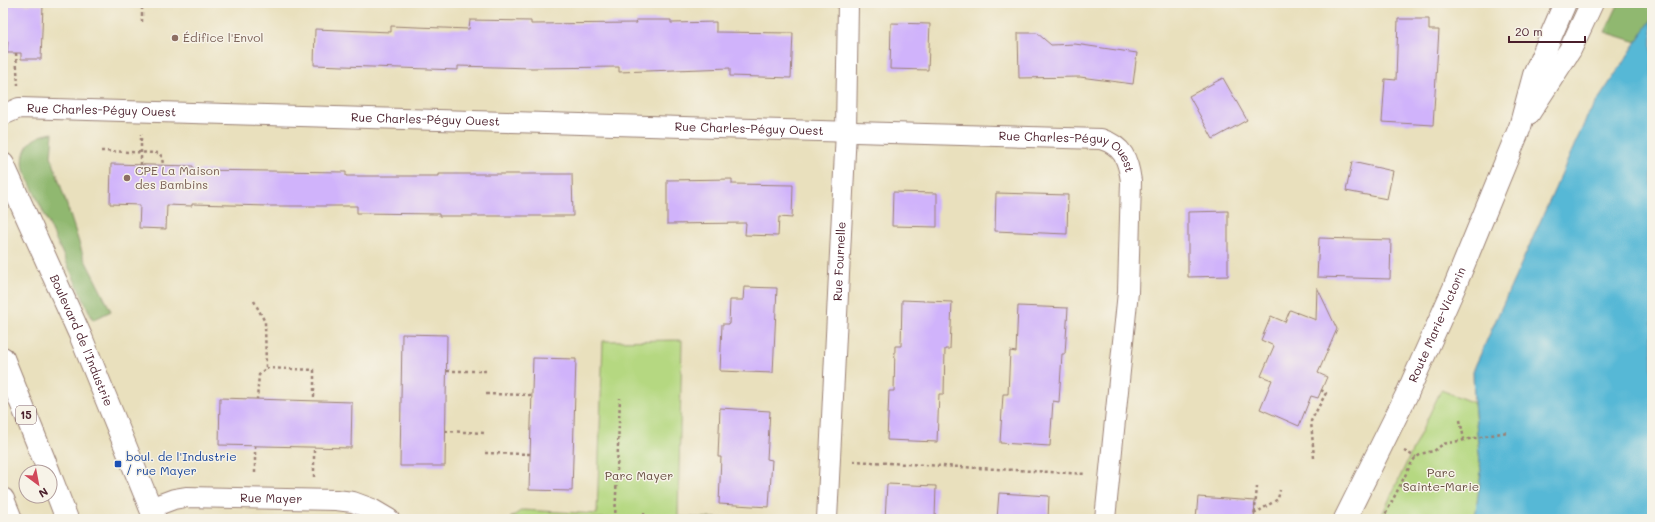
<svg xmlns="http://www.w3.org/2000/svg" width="1655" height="522" font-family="Mali,sans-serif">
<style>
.green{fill:#b5d881;stroke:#807c56}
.forest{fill:#90b86f;stroke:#6d6c4d}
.water{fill:#57b8d6;stroke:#506c80}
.building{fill:#d0b3fb}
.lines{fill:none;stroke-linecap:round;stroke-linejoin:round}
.minor-casing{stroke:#9a8074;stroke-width:22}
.tertiary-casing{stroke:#9a8074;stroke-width:24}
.motorway-casing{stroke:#9a8074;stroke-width:24}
.path{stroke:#9a8074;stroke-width:2.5;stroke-dasharray:3 3;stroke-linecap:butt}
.minor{stroke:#fff;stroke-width:20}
.tertiary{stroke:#fff;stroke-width:22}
.motorway{stroke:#fff;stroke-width:22}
.education-dot{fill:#8d6e63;stroke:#f7f3e8;stroke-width:1.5}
.transit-dot{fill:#1a4fb4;stroke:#f7f3e8;stroke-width:1.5}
.labels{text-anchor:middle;stroke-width:3;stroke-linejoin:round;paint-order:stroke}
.shield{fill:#f7f3e8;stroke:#7e5f64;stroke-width:1}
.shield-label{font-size:11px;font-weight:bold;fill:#4a1f2b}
.education-label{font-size:12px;fill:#785e54;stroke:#f7f3e8;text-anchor:start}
.street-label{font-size:12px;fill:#4a1f2b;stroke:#f7f3e8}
.transit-label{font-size:12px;fill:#164399;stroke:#f7f3e8;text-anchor:start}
.park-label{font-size:12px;fill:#654d40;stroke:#f7f3e8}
</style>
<rect width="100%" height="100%" fill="#f7f3e8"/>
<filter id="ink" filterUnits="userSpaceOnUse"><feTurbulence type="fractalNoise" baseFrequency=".025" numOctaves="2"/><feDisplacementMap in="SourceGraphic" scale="8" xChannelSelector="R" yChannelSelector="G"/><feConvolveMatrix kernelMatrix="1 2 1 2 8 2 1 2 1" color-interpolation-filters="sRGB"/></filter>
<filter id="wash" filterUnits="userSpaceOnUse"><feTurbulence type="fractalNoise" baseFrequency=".012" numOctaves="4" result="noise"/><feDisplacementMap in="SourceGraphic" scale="16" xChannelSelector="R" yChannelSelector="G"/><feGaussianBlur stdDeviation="0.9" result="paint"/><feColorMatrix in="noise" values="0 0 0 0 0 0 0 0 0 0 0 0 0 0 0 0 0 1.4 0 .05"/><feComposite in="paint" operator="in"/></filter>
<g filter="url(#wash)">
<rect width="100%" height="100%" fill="#e9e0bd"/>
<g class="green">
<path d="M682,340L678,517L743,519L510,518L522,510L597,514L603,341Z"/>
<path d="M1441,390L1474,403L1481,472L1475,519H1380Z"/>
</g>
<g class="forest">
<path d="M1619,3H1652V19L1637,42L1605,32Z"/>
<path d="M53,133L51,156L84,258L111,311L93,320L24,170C20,148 31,136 53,133Z"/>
</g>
<path class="water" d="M1652,19V519H1475L1481,472L1474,403L1473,371L1588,115Z"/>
<g id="blocks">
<g class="building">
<path d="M5,4L43,5L41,59H21V53H7L8,41L3,40Z"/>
<path d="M1398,19H1429V30H1439L1433,125L1382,122L1385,79L1396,80Z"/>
<path d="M470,20L531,21V24L637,23L636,20H671V23L716,22V32L793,33L791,78L730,76V68L619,72V67L532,68L458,66V70L314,65L315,29L391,32V26L469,29Z"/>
<path d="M891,23L930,24L928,70L890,69Z"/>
<path d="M1018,33H1037L1051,45L1075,44L1137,53L1133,84L1080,77L1019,78Z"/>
<path d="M1223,78L1247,120L1213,139L1189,96Z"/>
<path d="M1352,162L1393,171L1387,199L1346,191Z"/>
<path d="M111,164L193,166V170L346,172V176H439V174H572L573,216H439V214L357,213V206H268L192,204V206L167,205L166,229L139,228L140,205L110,204Z"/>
<path d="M732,179V184L793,185L792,218L779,217L778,236L745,235L746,223L667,224V180Z"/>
<path d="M893,192L937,193V227L892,226Z"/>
<path d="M996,193L1068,195L1067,234L995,231Z"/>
<path d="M1228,211V276L1188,277V212Z"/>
<path d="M1319,238L1391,240L1390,279L1317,277Z"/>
<path d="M744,287L777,288L773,373L720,371L722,324H729L730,300H743Z"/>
<path d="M1317,287L1337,329L1318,373L1327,377L1318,398L1311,396L1299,426L1260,409L1272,380L1261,376L1274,346L1261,340L1271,316L1285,322L1290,310L1316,320Z"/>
<path d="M902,300L952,302L950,349H945L944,394H939L937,442L887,440L889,391H894L895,346H901Z"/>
<path d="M1018,306L1068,308L1065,354H1062L1059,402L1053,401L1050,446L1000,443L1003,394H1008L1010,351L1016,352Z"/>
<path d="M402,334L447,335L445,466H400Z"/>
<path d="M533,358L576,359L572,491L529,490Z"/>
<path d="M220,398L352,402L351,448L219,445Z"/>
<path d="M720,408L770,411L767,459L772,460L769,507L719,504L721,457H718Z"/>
<path d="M887,484L936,486L935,519H885Z"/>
<path d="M999,493L1049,496L1048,519H997Z"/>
<path d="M1198,497L1255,501L1254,519H1196Z"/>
</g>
</g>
</g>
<g filter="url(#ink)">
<use href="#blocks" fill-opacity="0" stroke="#9a8074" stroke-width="1"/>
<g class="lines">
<defs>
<g id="minor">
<path id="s1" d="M3,115L19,108L1101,139C1123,146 1128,159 1131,181L1128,292L1105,519"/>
<path id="s2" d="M150,508L174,499L186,497L336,500L353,502L372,509L389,519"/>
<path id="s3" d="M827,519L846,131L848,3"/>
</g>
<g id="tertiary">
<path d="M1529,113L1570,50L1592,3"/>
<path id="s4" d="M3,164L81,337L155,519"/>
<path id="s5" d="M1345,519L1407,394L1454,288L1520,127L1534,75L1565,3"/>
</g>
<g id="motorway">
<path d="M3,358L49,472"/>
<path d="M50,475L67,519"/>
<path d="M3,499L11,519"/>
</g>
</defs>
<use href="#minor" class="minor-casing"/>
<use href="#tertiary" class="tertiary-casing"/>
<use href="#motorway" class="motorway-casing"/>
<g class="path">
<path d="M142,22V3"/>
<path d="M16,53L18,85"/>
<path d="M101,151L159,153L162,157L163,165"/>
<path d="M141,165V134"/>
<path d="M254,301L265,322L266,368L259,375L257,399"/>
<path d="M266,368L314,370V400"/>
<path d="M447,371H486"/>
<path d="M486,394L532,395"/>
<path d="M1460,420L1464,439"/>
<path d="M445,431L485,433"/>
<path d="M255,446V475"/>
<path d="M1404,451L1416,457"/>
<path d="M485,453L530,454"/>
<path d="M1314,458L1311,421L1326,393L1321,390"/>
<path d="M853,461L1086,474"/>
<path d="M314,477V447"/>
<path d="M644,513V519"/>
<path d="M1254,514L1278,499L1280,490"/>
<path d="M592,519H625"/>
<path d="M615,519L620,398"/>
<path d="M1254,519L1257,487"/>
<path d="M1383,519L1412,462L1416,457L1424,453L1434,451L1443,444L1507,432"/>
</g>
<use href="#minor" class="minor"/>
<use href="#tertiary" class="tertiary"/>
<use href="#motorway" class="motorway"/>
</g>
</g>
<g class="education-dot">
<circle cx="175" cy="38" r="4"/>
<circle cx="127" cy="178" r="4"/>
</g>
<rect class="transit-dot" x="114" y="460" width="8" height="8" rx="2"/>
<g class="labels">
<rect class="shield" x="16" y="406" width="20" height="18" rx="3"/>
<g class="shield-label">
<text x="26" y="419">15</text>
</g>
<g class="education-label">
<text x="183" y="42">Édifice l'Envol</text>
<text x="135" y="175">CPE La Maison<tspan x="135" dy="14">des Bambins</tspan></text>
</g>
<g class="street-label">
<text dy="4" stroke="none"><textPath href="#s1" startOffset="100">Rue Charles-Péguy Ouest</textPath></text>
<text dy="4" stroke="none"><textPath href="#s1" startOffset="424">Rue Charles-Péguy Ouest</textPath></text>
<text dy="4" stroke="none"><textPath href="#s1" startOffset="748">Rue Charles-Péguy Ouest</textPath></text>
<text dy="4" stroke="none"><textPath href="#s1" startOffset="1072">Rue Charles-Péguy Ouest</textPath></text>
<text dy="4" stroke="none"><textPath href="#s3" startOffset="258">Rue Fournelle</textPath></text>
<text dy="4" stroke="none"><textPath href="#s5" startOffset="215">Route Marie-Victorin</textPath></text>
<text dy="4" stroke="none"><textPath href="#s4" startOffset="193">Boulevard de l'Industrie</textPath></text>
<text dy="4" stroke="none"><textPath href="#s2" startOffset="123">Rue Mayer</textPath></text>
</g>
<g class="transit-label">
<text x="126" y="461">boul. de l'Industrie<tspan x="126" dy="14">/ rue Mayer</tspan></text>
</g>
<g class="park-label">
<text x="1441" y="477">Parc<tspan x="1441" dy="14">Sainte-Marie</tspan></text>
<text x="639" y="480">Parc Mayer</text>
</g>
</g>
<rect width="1655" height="522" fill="none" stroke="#f7f3e8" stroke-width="16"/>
<g transform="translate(38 484) rotate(148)"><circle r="19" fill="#f7f3e8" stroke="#b29e9c"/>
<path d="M0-3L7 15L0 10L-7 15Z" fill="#d1495b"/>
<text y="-6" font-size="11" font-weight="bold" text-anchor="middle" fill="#4a1f2b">N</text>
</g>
<path d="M1509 36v6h76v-6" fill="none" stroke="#4a1f2b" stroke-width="2"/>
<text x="1515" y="36" font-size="12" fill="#4a1f2b" stroke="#f7f3e8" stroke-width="3" paint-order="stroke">20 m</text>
</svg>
